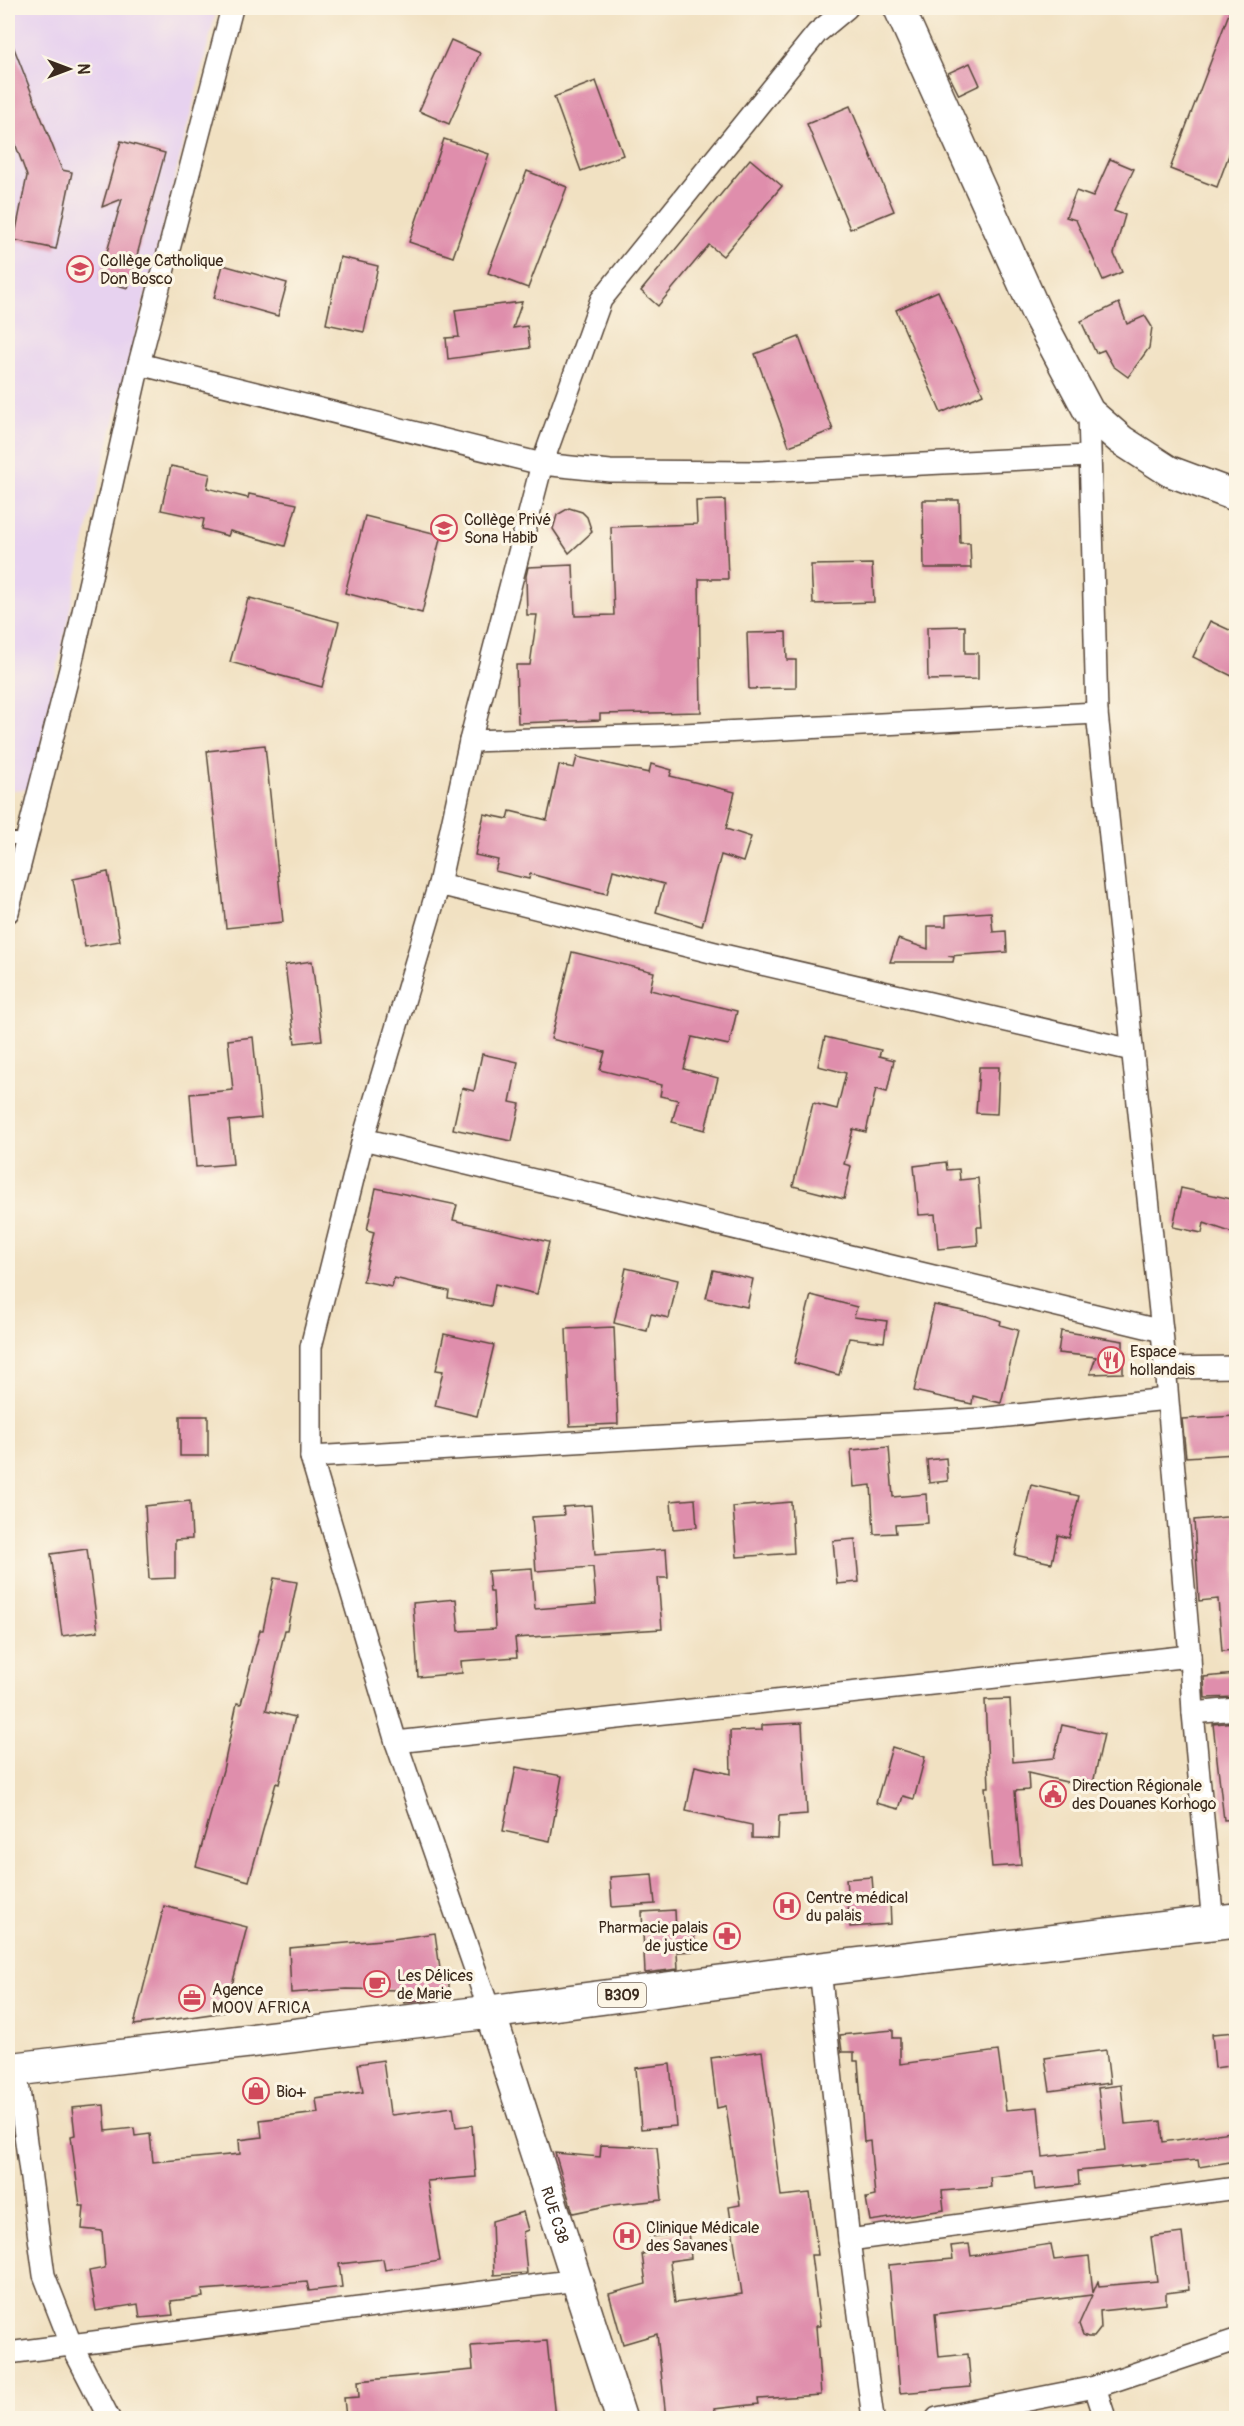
<svg xmlns="http://www.w3.org/2000/svg" width="1244" height="2426" font-family="Pangolin,sans-serif">
<style>
.built{fill:#e7d2ef}
.building{fill:#df8eac}
.lines{fill:none;stroke-linecap:round;stroke-linejoin:round}
.lane-casing{stroke:#564537;stroke-width:14}
.street-casing{stroke:#564537;stroke-width:24}
.secondary-casing{stroke:#564537;stroke-width:33}
.primary-casing{stroke:#564537;stroke-width:36}
.lane{stroke:#fff;stroke-width:10}
.street{stroke:#fff;stroke-width:21}
.secondary{stroke:#fff;stroke-width:30}
.primary{stroke:#fff;stroke-width:33}
.labels{text-anchor:middle;stroke-width:6;stroke-linejoin:round;paint-order:stroke}
.shield{fill:#fcf5e5;stroke:#75675a;stroke-width:1.5}
.shield-label{font-size:15px;font-weight:bold;fill:#3b2a1e}
.poi-label{font-size:16px;fill:#3b2a1e;stroke:#fcf5e5;text-anchor:start}
.street-label{font-size:16px;fill:#3b2a1e;stroke:#fcf5e5}
</style>
<rect width="100%" height="100%" fill="#fcf5e5"/>
<filter id="ink" filterUnits="userSpaceOnUse"><feTurbulence type="fractalNoise" baseFrequency=".0167" numOctaves="2"/><feDisplacementMap in="SourceGraphic" scale="12" xChannelSelector="R" yChannelSelector="G"/><feConvolveMatrix kernelMatrix="1 2 1 2 8 2 1 2 1" color-interpolation-filters="sRGB"/></filter>
<filter id="wash" filterUnits="userSpaceOnUse"><feTurbulence type="fractalNoise" baseFrequency=".008" numOctaves="4" result="noise"/><feDisplacementMap in="SourceGraphic" scale="24" xChannelSelector="R" yChannelSelector="G"/><feGaussianBlur stdDeviation="1.35" result="paint"/><feColorMatrix in="noise" values="0 0 0 0 0 0 0 0 0 0 0 0 0 0 0 0 0 1.4 0 .05"/><feComposite in="paint" operator="in"/></filter>
<g filter="url(#wash)">
<rect width="100%" height="100%" fill="#f1e1c2"/>
<path class="built" d="M8,8H217L87,531L31,789L8,790Z"/>
<g id="blocks">
<g class="building">
<path d="M1231,8H1236V136L1217,187L1170,169Z"/>
<path d="M8,33L62,170L72,172L56,249L14,240L27,176L8,124Z"/>
<path d="M451,40L480,53L449,124L419,111Z"/>
<path d="M970,63L980,85L959,95L948,73Z"/>
<path d="M596,81L623,155L581,171L554,97Z"/>
<path d="M850,106L894,211L850,229L807,124Z"/>
<path d="M444,139L489,154L453,257L409,242Z"/>
<path d="M121,141L165,153L128,288L99,280L122,199L102,207Z"/>
<path d="M750,159L782,186L723,256L709,245L658,306L641,291Z"/>
<path d="M1110,159L1134,169L1114,211L1125,215L1114,254L1122,272L1103,280L1076,220L1066,217L1076,191L1093,197Z"/>
<path d="M527,171L567,187L528,288L488,273Z"/>
<path d="M340,257L378,266L364,332L326,324Z"/>
<path d="M223,265L287,283L278,316L214,298Z"/>
<path d="M938,291L983,394L941,413L896,310Z"/>
<path d="M522,302L513,328L527,326L530,348L448,359L446,338L459,337L455,310Z"/>
<path d="M1119,303L1127,324L1145,316L1152,327L1149,348L1128,377L1113,366L1104,350L1096,353L1081,321Z"/>
<path d="M799,337L833,430L789,446L755,354Z"/>
<path d="M171,466L210,474L207,488L248,498L249,494L297,504L285,546L230,531L228,536L202,529L204,519L161,510Z"/>
<path d="M725,500L728,579H699L701,712L600,714V720L518,723L516,665H530L537,615H527L526,576L528,567L573,565L575,616L614,615L611,527L697,524L696,501Z"/>
<path d="M923,500H959L960,543H970L971,568H924Z"/>
<path d="M569,508L582,512L587,517L592,532L569,553L553,529L557,515Z"/>
<path d="M365,516L441,535L422,613L345,593Z"/>
<path d="M872,564L874,602L813,604L811,565Z"/>
<path d="M250,598L339,622L322,687L230,662L248,599L250,600Z"/>
<path d="M1210,621L1236,633V678L1193,657Z"/>
<path d="M965,626V653H978V679L928,680L927,627Z"/>
<path d="M786,632L787,660H796V688L749,689L747,633Z"/>
<path d="M265,745L283,922L226,928L207,751Z"/>
<path d="M577,757L649,773L651,764L672,770L670,776L735,792L726,829L751,837L743,862L721,855L702,926L656,912L664,884L613,870L607,894L530,874L529,879L495,871L498,860L475,855L484,814L508,819L510,811L547,820L559,765L574,768Z"/>
<path d="M108,872L120,941L85,947L73,879Z"/>
<path d="M991,912L993,932L1006,931L1007,952L948,956L954,957L953,962H890L898,939L928,949V926H946V915Z"/>
<path d="M572,952L654,972L650,990L737,1011L729,1045L692,1037L684,1069L718,1078L705,1130L672,1122L678,1100L660,1096L662,1085L600,1070L605,1052L551,1039Z"/>
<path d="M312,961L322,1040L295,1043L285,965Z"/>
<path d="M253,1037L261,1118L229,1121L233,1164L196,1167L190,1094L233,1090L228,1040Z"/>
<path d="M825,1037L881,1050L879,1056L894,1060L887,1092L876,1089L866,1132L853,1129L844,1164L851,1166L844,1199L793,1186L813,1103L837,1109L846,1073L818,1066Z"/>
<path d="M482,1054L518,1062L510,1102L520,1104L512,1141L453,1129L462,1088L474,1091Z"/>
<path d="M979,1067H999L997,1114L976,1113Z"/>
<path d="M946,1162L947,1170L959,1169L960,1180L978,1178L982,1227H977L978,1245L938,1249L935,1214L919,1215L914,1166Z"/>
<path d="M376,1188L457,1205L453,1220L549,1242L537,1294L495,1284L491,1306L448,1298L449,1291L394,1278L392,1287L363,1281L374,1232L367,1230Z"/>
<path d="M1181,1188L1236,1200V1234L1204,1223L1202,1233L1173,1227Z"/>
<path d="M626,1268L678,1280L669,1318L651,1314L647,1331L614,1323Z"/>
<path d="M713,1270L753,1279L747,1307L706,1298Z"/>
<path d="M811,1295L857,1307L854,1317L887,1321L884,1342L849,1338L839,1375L794,1363Z"/>
<path d="M934,1305L987,1316L1001,1321L1000,1325L1018,1330L1001,1403L973,1396L972,1404L914,1391Z"/>
<path d="M614,1327L618,1424L570,1426L566,1329Z"/>
<path d="M1061,1331L1123,1341V1373L1090,1374L1096,1357L1058,1353Z"/>
<path d="M444,1334L494,1345L477,1416L435,1406L443,1371L436,1370Z"/>
<rect x="180" y="1416" width="28" height="40"/>
<path d="M1236,1416V1454L1186,1457L1182,1419Z"/>
<path d="M889,1447L893,1497L926,1494L928,1523L895,1525L896,1533L874,1534L871,1485L854,1487L851,1450Z"/>
<path d="M946,1458L948,1481L929,1483L927,1460Z"/>
<path d="M1031,1485L1079,1496L1069,1538L1058,1535L1052,1563L1015,1555Z"/>
<path d="M695,1499L697,1527L673,1529L671,1501Z"/>
<path d="M190,1501L192,1539L175,1540V1578L149,1579L145,1506Z"/>
<path d="M791,1502L794,1553L737,1557L733,1507Z"/>
<path d="M591,1505L595,1555L666,1549L668,1578H658L662,1629L515,1638L517,1657L461,1661L462,1673L418,1677L413,1603L456,1599L459,1631L495,1629L493,1592H490L488,1571L532,1568L535,1609L596,1604L593,1567L536,1571L532,1517L564,1515L563,1507Z"/>
<path d="M1236,1516V1650L1222,1651L1218,1599L1199,1601L1194,1520Z"/>
<path d="M855,1539L859,1582L837,1584L833,1541Z"/>
<path d="M87,1549L98,1631L62,1636L51,1554Z"/>
<path d="M274,1578L297,1582L287,1630H285L266,1710L295,1717L279,1784L276,1783L249,1881L196,1866L223,1770L237,1703L241,1704L260,1630H263Z"/>
<path d="M1236,1674V1697L1205,1698L1204,1677Z"/>
<path d="M1010,1699L1013,1762L1054,1758L1062,1725L1104,1734L1092,1788L1028,1773L1029,1790L1015,1791L1021,1865L992,1867L985,1787H989L985,1700Z"/>
<path d="M1236,1722V1819L1224,1820L1213,1724Z"/>
<path d="M802,1723L807,1814L779,1816L778,1839L752,1838V1825L686,1811L695,1766L731,1774L730,1731L762,1730V1725Z"/>
<path d="M892,1747L925,1757L914,1799L903,1796L899,1809L876,1803Z"/>
<path d="M516,1767L562,1776L550,1841L503,1831Z"/>
<path d="M652,1874L655,1904L612,1907L610,1877Z"/>
<path d="M872,1877L874,1902L890,1901L891,1924L850,1927L846,1879Z"/>
<path d="M164,1906L247,1927L225,2012L134,2025Z"/>
<path d="M675,1910L676,1931L694,1930L695,1951L677,1952L678,1969L645,1973L642,1912Z"/>
<path d="M435,1933L441,1976L449,1975V1998L404,2003L401,1990L346,1989L291,1993L289,1948L393,1939Z"/>
<path d="M893,2030V2038H900V2064L998,2051L1006,2110L1038,2107L1043,2157L1105,2150L1098,2088L1121,2085L1125,2124L1161,2121L1163,2142L1236,2131V2161L1199,2167L1198,2160L1078,2171L1079,2185L1035,2190L1033,2172L990,2177L991,2187L942,2191L944,2210L870,2221L866,2198L875,2196L870,2141L864,2142L858,2061H854V2052H842L840,2035Z"/>
<path d="M1236,2032V2065L1215,2068L1212,2034Z"/>
<path d="M1106,2050L1110,2083L1050,2091L1045,2058Z"/>
<path d="M762,2051L781,2196L810,2193L818,2255H811L820,2326H816L821,2395L758,2399L759,2404L714,2409L715,2418H666L657,2334L623,2344L609,2294L646,2284L642,2254L652,2252L650,2237L688,2232L691,2258L670,2261L675,2303L742,2294L729,2207L740,2205L726,2106L717,2108L711,2058Z"/>
<path d="M383,2060L390,2113L392,2115L453,2107L456,2127L472,2125L476,2177L427,2181L440,2261L385,2270L383,2259L339,2264L342,2287L309,2291L307,2282L202,2290L203,2297L171,2301L173,2315L140,2318L138,2304L96,2311L89,2271L105,2268L102,2231L82,2229L84,2206H80L71,2136L75,2135L72,2108L104,2105L106,2131L134,2128L135,2136L150,2134L153,2162L240,2154L239,2140L262,2137L260,2120L318,2113L316,2099L363,2092L358,2064Z"/>
<path d="M670,2064L676,2126L641,2129L636,2068Z"/>
<path d="M601,2145L657,2147L662,2200L611,2205L573,2213L555,2153L600,2157Z"/>
<path d="M523,2212L528,2230L523,2232L527,2273L494,2275L492,2221Z"/>
<path d="M1182,2233L1189,2290L1166,2293V2304L1100,2311L1101,2328L1094,2337H1088L1083,2335L1079,2324L1092,2295L935,2314L939,2357L968,2354L971,2387L900,2393L889,2265L953,2259L951,2246L969,2244L971,2256L1051,2244L1054,2260L1089,2256L1093,2293L1098,2281L1099,2286L1157,2281L1151,2237Z"/>
<path d="M547,2341L555,2418H346L344,2398L359,2397L358,2381L473,2370L471,2346Z"/>
</g>
</g>
</g>
<g filter="url(#ink)">
<use href="#blocks" fill-opacity="0" stroke="#564537" stroke-width="1.5"/>
<g class="lines">
<defs>
<path id="lane" d="M8,839H25"/>
<g id="street">
<path d="M139,364L542,464L610,471L759,472L1088,456"/>
<path d="M1089,412L1097,713L1162,1331L1190,1656L1193,1713L1213,1924"/>
<path d="M470,741L664,735L1097,713"/>
<path d="M439,884L723,955L1132,1050"/>
<path d="M8,912L71,665L139,364L232,8"/>
<path d="M363,1139L1162,1331"/>
<path d="M1166,1368L1236,1367"/>
<path d="M311,1457L979,1419L1167,1399"/>
<path d="M1193,1713L1236,1709"/>
<path d="M396,1742L1190,1656"/>
<path d="M820,1969L849,2240L873,2418"/>
<path d="M490,2012L396,1742L311,1457V1347L363,1139L439,884L470,741L542,464L601,300L817,33L847,8"/>
<path d="M16,2068L44,2275L71,2344L109,2418"/>
<path d="M849,2240L1236,2188"/>
<path d="M8,2353L577,2280"/>
<path d="M1095,2387L1105,2418"/>
<path d="M937,2418L1095,2387L1236,2340"/>
</g>
<g id="secondary">
<path d="M899,8L1036,312L1089,412L1121,440L1169,471L1236,496"/>
<path id="s1" d="M490,2012L621,2418"/>
</g>
<path id="primary" d="M8,2070L490,2012L820,1969L1236,1920"/>
</defs>
<use href="#lane" class="lane-casing"/>
<use href="#street" class="street-casing"/>
<use href="#secondary" class="secondary-casing"/>
<use href="#primary" class="primary-casing"/>
<use href="#lane" class="lane"/>
<use href="#street" class="street"/>
<use href="#secondary" class="secondary"/>
<use href="#primary" class="primary"/>
</g>
</g>
<defs>
<symbol id="school-ring" viewBox="-11 -11 22 22"><circle r="9.5" fill="#fcf5e5" stroke="#d1495b" stroke-width="1.5"/><path d="M0-5L7-2L0 1L-7-2ZM-4 1L0 2.5L4 1V4Q0 6-4 4Z" fill="#d1495b"/></symbol>
<symbol id="restaurant-ring" viewBox="-11 -11 22 22"><circle r="9.5" fill="#fcf5e5" stroke="#d1495b" stroke-width="1.5"/><path d="M-5-6h1v4h1v-4h1v4h1v-4h1v5L-1.5 .5V6h-2V.5L-5-1ZM5-6V6H3V1.5H1.5Q1.5-4 5-6Z" fill="#d1495b"/></symbol>
<symbol id="civic-ring" viewBox="-11 -11 22 22"><circle r="9.5" fill="#fcf5e5" stroke="#d1495b" stroke-width="1.5"/><path d="M-.6-6.5H3V-4.5H.6V-3L4-1V1h2V6H-6V1h2V-1L-.6-3ZM-1.2 2.5V6h2.4V2.5Z" fill="#d1495b"/></symbol>
<symbol id="hospital-ring" viewBox="-11 -11 22 22"><circle r="9.5" fill="#fcf5e5" stroke="#d1495b" stroke-width="1.5"/><path d="M-5-5h3v3.5h4V-5h3V5h-3V1.5h-4V5h-3Z" fill="#d1495b"/></symbol>
<symbol id="pharmacy-ring" viewBox="-11 -11 22 22"><circle r="9.5" fill="#fcf5e5" stroke="#d1495b" stroke-width="1.5"/><path d="M-2-6h4v4h4v4h-4v4h-4v-4h-4v-4h4Z" fill="#d1495b"/></symbol>
<symbol id="cafe-ring" viewBox="-11 -11 22 22"><circle r="9.5" fill="#fcf5e5" stroke="#d1495b" stroke-width="1.5"/><path d="M-5.5-4.5H6V0H3Q3 3.5 0 3.5H-2.5Q-5.5 3.5-5.5 0ZM3-3.2v2h1.7v-2ZM-6 4.5H4V6H-6Z" fill="#d1495b"/></symbol>
<symbol id="office-ring" viewBox="-11 -11 22 22"><circle r="9.5" fill="#fcf5e5" stroke="#d1495b" stroke-width="1.5"/><path d="M-6-3h4V-5.5h4V-3h4V5H-6ZM-1-4.5V-3h2v-1.5ZM-6 0V1H6V0Z" fill="#d1495b"/></symbol>
<symbol id="shop-ring" viewBox="-11 -11 22 22"><circle r="9.5" fill="#fcf5e5" stroke="#d1495b" stroke-width="1.5"/><path d="M-5-2.5h2.3a2.7 3.5 0 0 1 5.4 0H5L5.5 6h-11ZM-1.5-2.5h3a1.5 2.3 0 0 0-3 0Z" fill="#d1495b"/></symbol>
</defs>
<g fill-rule="evenodd">
<use href="#school-ring" x="65" y="254" width="30" height="30"/>
<use href="#school-ring" x="429" y="513" width="30" height="30"/>
<use href="#restaurant-ring" x="1096" y="1345" width="30" height="30"/>
<use href="#civic-ring" x="1038" y="1779" width="30" height="30"/>
<use href="#hospital-ring" x="772" y="1891" width="30" height="30"/>
<use href="#pharmacy-ring" x="712" y="1921" width="30" height="30"/>
<use href="#cafe-ring" x="362" y="1969" width="30" height="30"/>
<use href="#office-ring" x="177" y="1983" width="30" height="30"/>
<use href="#shop-ring" x="241" y="2076" width="30" height="30"/>
<use href="#hospital-ring" x="612" y="2221" width="30" height="30"/>
</g>
<g class="labels">
<rect class="shield" x="598" y="1983" width="48" height="24" rx="4.5"/>
<g class="shield-label">
<text x="622" y="2000">B309</text>
</g>
<g class="poi-label">
<text x="100" y="266">Collège Catholique<tspan x="100" dy="18">Don Bosco</tspan></text>
<text x="464" y="525">Collège Privé<tspan x="464" dy="18">Sona Habib</tspan></text>
<text x="1130" y="1357">Espace<tspan x="1130" dy="18">hollandais</tspan></text>
<text x="1072" y="1791">Direction Régionale<tspan x="1072" dy="18">des Douanes Korhogo</tspan></text>
<text x="806" y="1903">Centre médical<tspan x="806" dy="18">du palais</tspan></text>
<text x="708" y="1933" text-anchor="end">Pharmacie palais<tspan x="708" dy="18">de justice</tspan></text>
<text x="397" y="1981">Les Délices<tspan x="397" dy="18">de Marie</tspan></text>
<text x="212" y="1995">Agence<tspan x="212" dy="18">MOOV AFRICA</tspan></text>
<text x="276" y="2097">Bio+</text>
<text x="646" y="2233">Clinique Médicale<tspan x="646" dy="18">des Savanes</tspan></text>
</g>
<g class="street-label">
<text dy="6" stroke="none"><textPath href="#s1" startOffset="213">RUE C38</textPath></text>
</g>
</g>
<rect width="1244" height="2426" fill="none" stroke="#fcf5e5" stroke-width="30"/>
<g transform="translate(69 69) rotate(90)" stroke="#fcf5e5" stroke-width="4.5" paint-order="stroke">
<path d="M0-4.5L10 22L0 15L-10 22Z" fill="#3b2a1e"/>
<text y="-9" font-size="16" font-weight="bold" text-anchor="middle" fill="#3b2a1e">N</text>
</g>
</svg>
